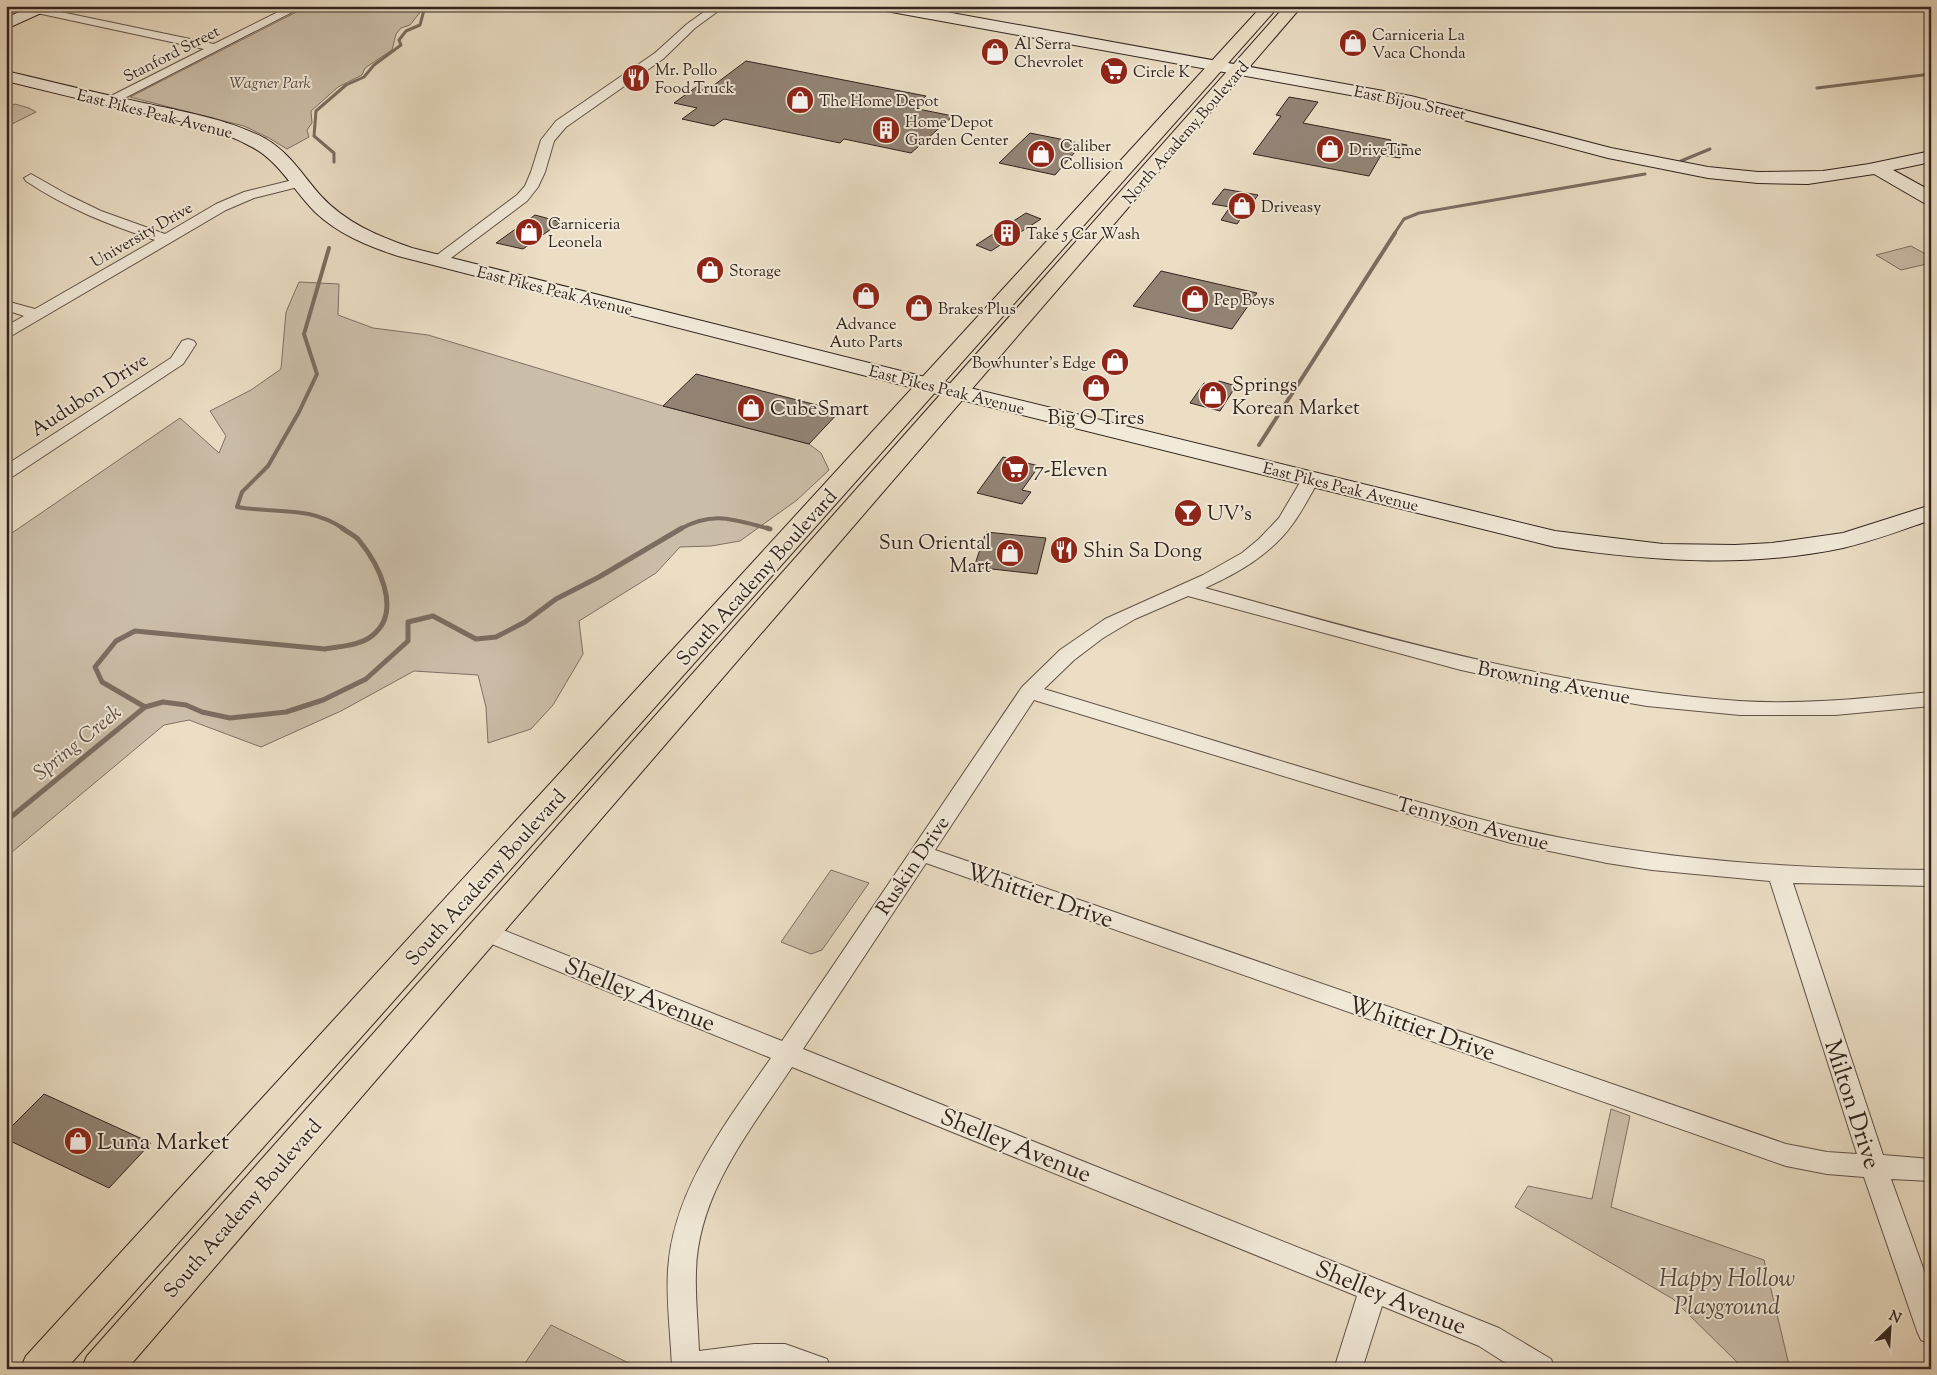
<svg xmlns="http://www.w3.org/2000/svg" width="1937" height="1375" font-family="'Sorts Mill Goudy',serif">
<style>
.green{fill:#cbbea9;stroke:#7e7064}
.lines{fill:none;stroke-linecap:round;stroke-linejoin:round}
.stream-far2{stroke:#7b6d60;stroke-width:3}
.stream-far1{stroke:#7b6d60;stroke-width:4}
.stream{stroke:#7b6d60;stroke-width:5}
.building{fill:#928475;stroke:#31231e}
.street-casing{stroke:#605248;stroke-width:2}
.secondary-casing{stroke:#31231e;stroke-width:2}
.highway-casing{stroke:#31231e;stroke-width:2}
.street{fill:#f2ead9;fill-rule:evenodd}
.secondary{fill:#f2ead9;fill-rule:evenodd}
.highway{fill:#ebdec5;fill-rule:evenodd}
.labels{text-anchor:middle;stroke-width:4;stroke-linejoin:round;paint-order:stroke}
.far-poi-label{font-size:16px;fill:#31231e;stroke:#f2ead9;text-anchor:start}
.far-street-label{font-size:16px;fill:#31231e;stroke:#f2ead9}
.far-park-label{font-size:16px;font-style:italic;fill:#584a41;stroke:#f2ead9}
.poi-label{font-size:20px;fill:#31231e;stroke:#f2ead9;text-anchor:start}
.street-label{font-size:20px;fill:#31231e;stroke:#f2ead9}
.water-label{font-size:21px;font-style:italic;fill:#5c4e44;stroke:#f2ead9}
.near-street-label{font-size:24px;fill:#31231e;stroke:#f2ead9}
.near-poi-label{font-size:24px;fill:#31231e;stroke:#f2ead9;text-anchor:start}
.near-park-label{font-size:24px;font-style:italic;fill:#584a41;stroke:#f2ead9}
</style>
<rect width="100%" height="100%" fill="#ebdec5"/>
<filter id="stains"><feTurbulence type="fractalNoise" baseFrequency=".004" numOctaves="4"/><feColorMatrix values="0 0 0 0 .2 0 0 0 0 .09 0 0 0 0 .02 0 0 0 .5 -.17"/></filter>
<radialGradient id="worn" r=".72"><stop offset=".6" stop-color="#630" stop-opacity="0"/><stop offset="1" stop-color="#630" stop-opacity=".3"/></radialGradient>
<g class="green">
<path d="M308,6H425L410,25L401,28L396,34L392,50L365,68L362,75L338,87L311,111L312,123L307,130L309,137L287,149L269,138L244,126L130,97Z"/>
<path d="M15,104L29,108L36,112L6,127V108Z"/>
<path d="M1911,246L1931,257V263L1901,270L1876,255Z"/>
<path d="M299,282L339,284L338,315L373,328L428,335L663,406L809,444L821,453L829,470L797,500L740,541L711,546L680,547L656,573L579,621L583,654L553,705L531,729L488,743L486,707L478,675L414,671L341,711L261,747L189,720L164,725L6,857V537L180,418L219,453L226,436L210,411L251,390L281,369L286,312Z"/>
<path d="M831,870L869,883L822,950L811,954L781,942Z"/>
<path d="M1611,1109L1630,1116L1611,1207L1764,1260L1790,1369H1744L1673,1299L1515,1207L1528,1186L1592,1199Z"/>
<path d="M551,1325L641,1369H521Z"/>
</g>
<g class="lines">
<g class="stream-far2">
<path d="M1817,88L1931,74"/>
<path d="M1681,161L1710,149"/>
<path d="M334,162V153L314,136L316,111L346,85L364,77L374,65L401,45L399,40L406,31L420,25L424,10L429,6"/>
<path d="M1394,234L1404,219L1419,213L1645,174"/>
</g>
<g class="stream-far1">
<path d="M329,248L304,334L317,374L299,412L268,466L242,492L237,507C278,514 308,505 344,529"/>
<path d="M1259,445L1395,233"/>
<path d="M680,529C714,510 735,520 770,529"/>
</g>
<g class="stream">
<path d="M767,528L770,529"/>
<path d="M145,707L102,682L95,667L116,641L135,631L325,649C341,646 360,646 373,635C403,610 378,563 358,539C354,535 347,532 342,528"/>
<path d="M6,821L145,707L163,702L186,705L202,712L230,718L286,712L323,700L366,679L408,641V622L433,616L476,639L496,637L525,622L556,599L599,577L682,528"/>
</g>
</g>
<g class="building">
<path d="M746,61L926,96L913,108L953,116L911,153L844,139L840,143L724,119L714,126L682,119L697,108L674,103L699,85L710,88Z"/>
<path d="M1289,97L1318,102L1303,123L1391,140L1390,142L1407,145L1400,158L1381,155L1369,176L1253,154L1281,116L1276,115Z"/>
<path d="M1030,133L1065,140L1082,144L1055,175L999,163Z"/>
<path d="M1224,189L1258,195L1237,224L1221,220L1230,207L1212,204Z"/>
<path d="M1026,213L1041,219L991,251L976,245Z"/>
<path d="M535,215L561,222L523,249L496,243Z"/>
<path d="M1161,271L1257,293L1232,329L1133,306Z"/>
<path d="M696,374L840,411L809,444L663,406Z"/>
<path d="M1219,381L1236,386L1220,411L1190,403L1204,383L1215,386Z"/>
<path d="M1003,457L1039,466L1022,490L1031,492L1022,504L977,493Z"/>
<path d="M986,532L1046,538L1037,574L974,567Z"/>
<path d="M44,1094L151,1143L109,1188L6,1139V1132Z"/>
</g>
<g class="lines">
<defs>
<g id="street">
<path d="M290,6H304L111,105L107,104L105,101L107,98L204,49L37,13L31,10L37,7L214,44Z"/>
<path d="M712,6H725L695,28L663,59L566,127L554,141L545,172L538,187L527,201L443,264H433L431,261L433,258L517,195L525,186L531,172L541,140L556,121L655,53L687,24Z"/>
<path d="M31,174L68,195L101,211L165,234L216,204L244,192L301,178L308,182L306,185L254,198L226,210L11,336L6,338V326L24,316L6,310V301L35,309L155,240C109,225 66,208 26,181L24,178Z"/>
<path d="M188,339L194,341L196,344L183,364L12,477L6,478V465L171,358L182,341Z"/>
<path d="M1311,473L1317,474L1320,478C1311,494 1303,510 1292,525C1270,555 1238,573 1205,588C1380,636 1556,688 1739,701C1803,705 1867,698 1931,692V706L1835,715H1740L1647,706L1554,690L1461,670L1188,596L1135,619L1103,638L1074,660L1044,689C1150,721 1257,754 1363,786C1429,805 1495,825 1562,838C1684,862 1807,869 1931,870V886L1793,883L1883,1155L1931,1159V1181L1891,1179L1931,1290V1344L1921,1340L1917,1331L1864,1177L1827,1174L1786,1166L926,863L803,1049L1499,1328L1551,1359L1555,1369H1515L1479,1346L1382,1306L1362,1369H1334L1357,1296L792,1067C751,1129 698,1193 696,1271C695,1297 698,1324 699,1351L754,1344H785L827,1359L831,1369H672C671,1336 666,1303 668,1270C673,1189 727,1122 771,1058L477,938L473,932L477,926L485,923L493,926L782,1041L1022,687L1060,650L1105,619L1203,575L1242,553L1259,539L1279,518L1305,474ZM1034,700L1405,813L1511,843L1607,863L1652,870L1770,881L1857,1154L1827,1152L1786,1144L935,850Z"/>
</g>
<g id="secondary">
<path d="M32,6H53L50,9L6,29V18Z"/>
<path d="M878,6H913L1411,96L1611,148L1708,167L1758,172L1823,171L1869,164L1931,151V162L1893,170L1931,191V205L1924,203L1874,174L1808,184L1758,183L1708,178L1608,158L1411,106L886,11L881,9Z"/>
<path d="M6,71C49,81 92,92 135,101C178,111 227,118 266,139C290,153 303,176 321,196C346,223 378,236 412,248L933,379L1555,531L1663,544L1735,545L1772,543L1843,533L1931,505V520C1902,530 1873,541 1843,548C1748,568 1651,561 1555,547L921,390L398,256C368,246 338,234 315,212C293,190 280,162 252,147C214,126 170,119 128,110C88,101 47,91 6,81Z"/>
</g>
<g id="highway">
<path d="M1262,6H1279L66,1369H20L26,1356Z"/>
<path d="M1285,6H1302L127,1369H81L87,1356Z"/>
</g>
</defs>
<use href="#street" class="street-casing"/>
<use href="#secondary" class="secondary-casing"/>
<use href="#highway" class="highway-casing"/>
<use href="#street" class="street"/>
<use href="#secondary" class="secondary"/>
<use href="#highway" class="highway"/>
</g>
<defs>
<symbol id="shop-disc" viewBox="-11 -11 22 22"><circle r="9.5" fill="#8f2418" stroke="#f2ead9"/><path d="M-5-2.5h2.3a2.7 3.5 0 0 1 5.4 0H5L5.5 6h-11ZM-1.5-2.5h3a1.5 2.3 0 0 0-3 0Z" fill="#fff"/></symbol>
<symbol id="supermarket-disc" viewBox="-11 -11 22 22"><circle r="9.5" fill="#8f2418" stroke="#f2ead9"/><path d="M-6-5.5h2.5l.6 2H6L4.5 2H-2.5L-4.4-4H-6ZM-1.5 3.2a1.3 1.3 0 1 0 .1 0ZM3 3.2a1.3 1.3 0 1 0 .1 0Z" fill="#fff"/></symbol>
<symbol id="restaurant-disc" viewBox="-11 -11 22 22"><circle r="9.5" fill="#8f2418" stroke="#f2ead9"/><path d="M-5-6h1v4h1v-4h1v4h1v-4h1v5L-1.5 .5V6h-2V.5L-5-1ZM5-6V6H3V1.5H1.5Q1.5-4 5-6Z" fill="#fff"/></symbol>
<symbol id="building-disc" viewBox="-11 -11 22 22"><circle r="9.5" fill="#8f2418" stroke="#f2ead9"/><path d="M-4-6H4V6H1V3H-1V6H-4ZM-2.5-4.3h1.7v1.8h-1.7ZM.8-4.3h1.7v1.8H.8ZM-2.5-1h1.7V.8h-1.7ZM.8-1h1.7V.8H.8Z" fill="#fff"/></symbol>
<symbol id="bar-disc" viewBox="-11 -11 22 22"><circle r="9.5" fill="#8f2418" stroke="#f2ead9"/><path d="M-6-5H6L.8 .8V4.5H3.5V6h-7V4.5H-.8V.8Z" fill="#fff"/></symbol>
</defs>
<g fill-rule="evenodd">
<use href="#shop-disc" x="1337" y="27" width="32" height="32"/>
<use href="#shop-disc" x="979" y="36" width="32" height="32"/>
<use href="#supermarket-disc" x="1098" y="55" width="32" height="32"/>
<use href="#restaurant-disc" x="620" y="62" width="32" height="32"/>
<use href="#shop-disc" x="784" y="84" width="32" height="32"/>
<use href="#building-disc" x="870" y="114" width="32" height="32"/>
<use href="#shop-disc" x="1314" y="133" width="32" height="32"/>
<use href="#shop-disc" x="1025" y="138" width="32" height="32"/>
<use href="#shop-disc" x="1226" y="190" width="32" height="32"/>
<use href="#shop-disc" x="513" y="216" width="32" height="32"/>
<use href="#building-disc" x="991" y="217" width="32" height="32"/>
<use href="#shop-disc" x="694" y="254" width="32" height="32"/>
<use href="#shop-disc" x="850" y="280" width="32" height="32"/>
<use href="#shop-disc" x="1179" y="283" width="32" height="32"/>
<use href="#shop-disc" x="903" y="292" width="32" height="32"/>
<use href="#shop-disc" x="1099" y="346" width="32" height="32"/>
<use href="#shop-disc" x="1080" y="372" width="32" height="32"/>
<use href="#shop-disc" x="1197" y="379" width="32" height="32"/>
<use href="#shop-disc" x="735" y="392" width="32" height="32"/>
<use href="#supermarket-disc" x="999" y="453" width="32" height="32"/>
<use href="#bar-disc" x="1172" y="497" width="32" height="32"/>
<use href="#restaurant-disc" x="1048" y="534" width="32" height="32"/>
<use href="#shop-disc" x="994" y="537" width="32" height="32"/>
<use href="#shop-disc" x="62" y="1125" width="32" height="32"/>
</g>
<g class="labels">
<g class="far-poi-label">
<text x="1372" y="40">Carniceria La<tspan x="1372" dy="18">Vaca Chonda</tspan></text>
<text x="1014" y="49">Al Serra<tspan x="1014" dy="18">Chevrolet</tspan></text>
<text x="655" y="75">Mr. Pollo<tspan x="655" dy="18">Food Truck</tspan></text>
<text x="1133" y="77">Circle K</text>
<text x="819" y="106">The Home Depot</text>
<text x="905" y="127">Home Depot<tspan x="905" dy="18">Garden Center</tspan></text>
<text x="1060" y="151">Caliber<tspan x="1060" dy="18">Collision</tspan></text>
<text x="1349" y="155">DriveTime</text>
<text x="1261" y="212">Driveasy</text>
<text x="548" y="229">Carniceria<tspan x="548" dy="18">Leonela</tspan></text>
<text x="1026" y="239">Take 5 Car Wash</text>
<text x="729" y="276">Storage</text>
<text x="1214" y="305">Pep Boys</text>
<text x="938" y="314">Brakes Plus</text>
<text x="866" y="329" text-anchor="middle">Advance<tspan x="866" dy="18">Auto Parts</tspan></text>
<text x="1096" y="368" text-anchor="end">Bowhunter's Edge</text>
</g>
<g class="far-street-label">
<text transform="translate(171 53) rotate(-27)" y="6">Stanford Street</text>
<text transform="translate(1410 102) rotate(12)" y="6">East Bijou Street</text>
<text transform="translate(155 113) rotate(14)" y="6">East Pikes Peak Avenue</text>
<text transform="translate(1185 132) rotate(-49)" y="6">North Academy Boulevard</text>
<text transform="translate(141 234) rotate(-30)" y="6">University Drive</text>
<text transform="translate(555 290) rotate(14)" y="6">East Pikes Peak Avenue</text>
<text transform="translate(947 389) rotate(14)" y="6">East Pikes Peak Avenue</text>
<text transform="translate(1341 486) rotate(14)" y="6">East Pikes Peak Avenue</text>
</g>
<g class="far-park-label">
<text x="270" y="88">Wagner Park</text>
</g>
<g class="poi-label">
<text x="1232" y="391">Springs<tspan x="1232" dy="23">Korean Market</tspan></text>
<text x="770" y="415">CubeSmart</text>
<text x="1096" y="424" text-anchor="middle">Big O Tires</text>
<text x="1034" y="476">7-Eleven</text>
<text x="1207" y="520">UV's</text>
<text x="991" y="549" text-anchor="end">Sun Oriental<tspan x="991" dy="23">Mart</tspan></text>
<text x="1083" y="557">Shin Sa Dong</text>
</g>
<g class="street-label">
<text transform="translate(89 394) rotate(-33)" y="7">Audubon Drive</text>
<text transform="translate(756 577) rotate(-48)" y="7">South Academy Boulevard</text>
<text transform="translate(1554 682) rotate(11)" y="7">Browning Avenue</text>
<text transform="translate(1473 823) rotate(15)" y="7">Tennyson Avenue</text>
<text transform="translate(912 865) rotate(-56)" y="7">Ruskin Drive</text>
<text transform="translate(485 877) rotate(-48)" y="7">South Academy Boulevard</text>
<text transform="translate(242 1208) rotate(-49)" y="7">South Academy Boulevard</text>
</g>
<g class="water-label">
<text transform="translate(77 742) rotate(-39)" y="7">Spring Creek</text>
</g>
<g class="near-street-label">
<text transform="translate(1040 895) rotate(19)" y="8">Whittier Drive</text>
<text transform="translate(640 994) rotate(22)" y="8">Shelley Avenue</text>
<text transform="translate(1422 1028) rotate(19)" y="8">Whittier Drive</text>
<text transform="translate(1853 1104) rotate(72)" y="8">Milton Drive</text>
<text transform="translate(1016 1145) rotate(22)" y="8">Shelley Avenue</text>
<text transform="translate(1391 1297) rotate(22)" y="8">Shelley Avenue</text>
</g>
<g class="near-poi-label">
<text x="97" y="1149">Luna Market</text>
</g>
<g class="near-park-label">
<text x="1727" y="1286">Happy Hollow<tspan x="1727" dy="28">Playground</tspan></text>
</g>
</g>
<rect width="1937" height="1375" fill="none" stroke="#ebdec5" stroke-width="25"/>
<rect x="8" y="8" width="1922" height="1360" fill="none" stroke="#31231e" stroke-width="2.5"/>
<rect x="12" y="12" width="1912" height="1350" fill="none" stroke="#31231e"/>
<g transform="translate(1890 1328) rotate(25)" stroke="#f2ead9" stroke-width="4" paint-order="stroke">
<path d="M0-4L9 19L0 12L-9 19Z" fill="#31231e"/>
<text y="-8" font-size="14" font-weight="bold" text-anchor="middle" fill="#31231e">N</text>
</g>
<rect width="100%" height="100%" filter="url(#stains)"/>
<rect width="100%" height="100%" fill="url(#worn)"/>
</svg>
